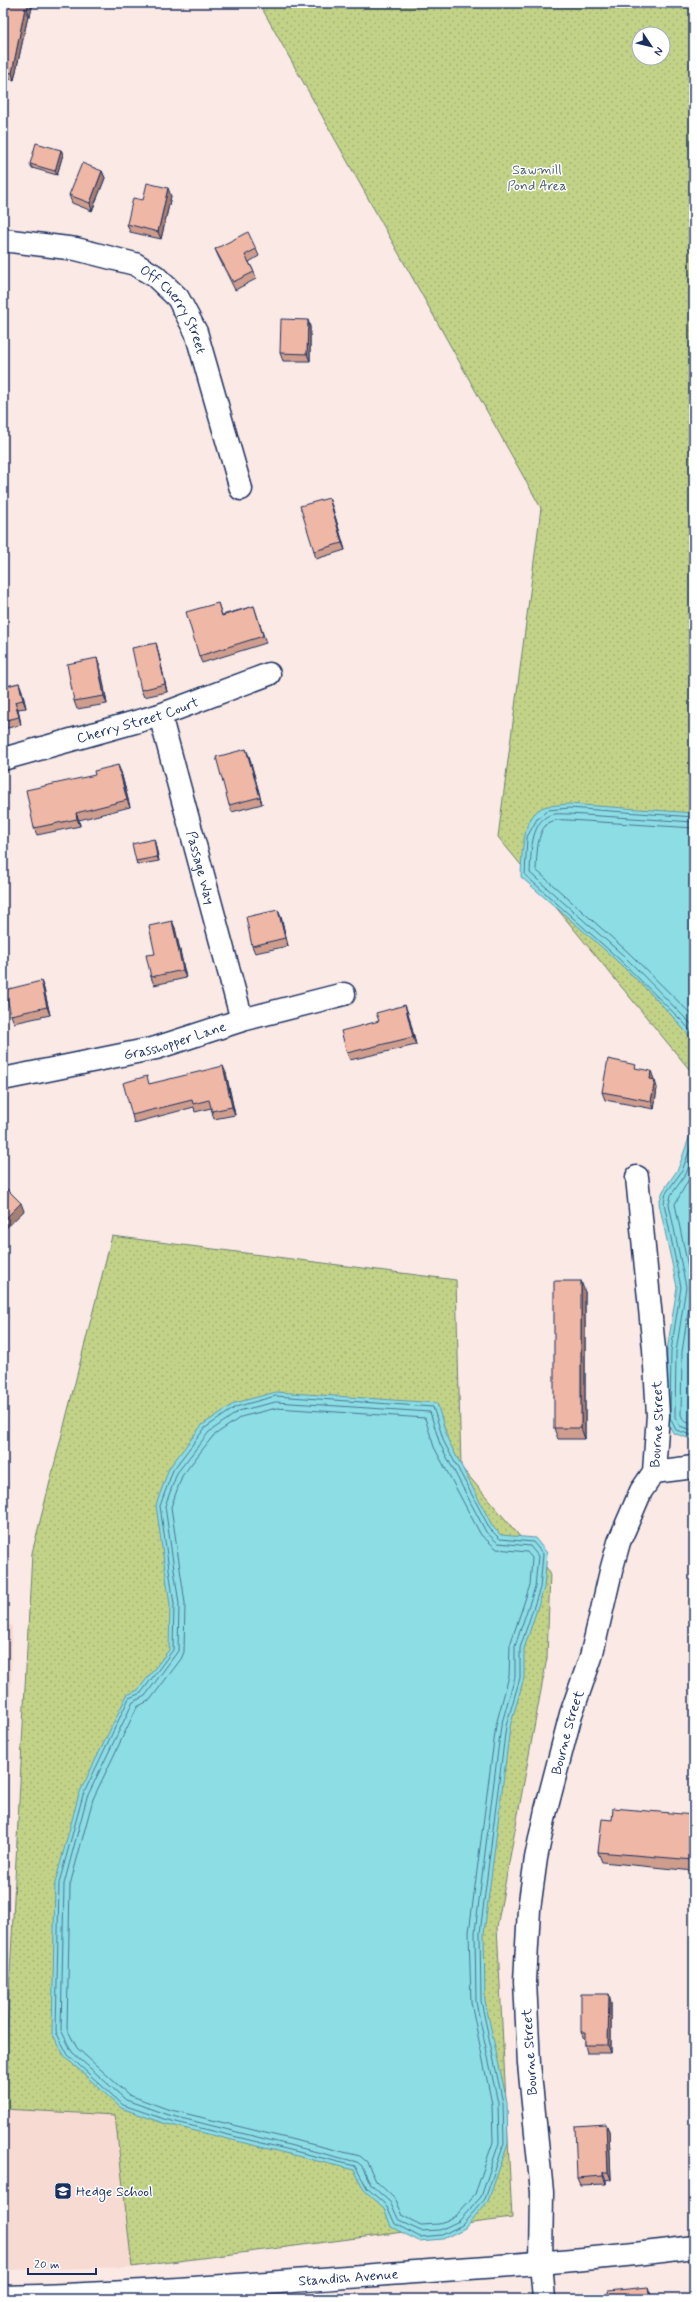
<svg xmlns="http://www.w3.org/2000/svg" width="697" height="2302" font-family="Mynerve,sans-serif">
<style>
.built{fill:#f7dad1}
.grass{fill:url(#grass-dots);stroke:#6e8072;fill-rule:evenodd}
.water{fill:#8cdde4;stroke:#5f97ae}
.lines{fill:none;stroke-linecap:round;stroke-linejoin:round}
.shore{stroke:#487594;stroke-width:1}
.minor-casing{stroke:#1b2f5e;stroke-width:25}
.minor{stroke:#fff;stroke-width:22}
.wall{fill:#ce9d8e;stroke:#1b2f5e}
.shaded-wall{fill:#a78074;stroke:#1b2f5e}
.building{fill:#efb7a5;stroke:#1b2f5e}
.labels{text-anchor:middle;stroke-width:3;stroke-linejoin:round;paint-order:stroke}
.park-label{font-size:14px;fill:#4d606a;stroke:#fff}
.street-label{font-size:14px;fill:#1b2f5e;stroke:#fff}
.poi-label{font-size:14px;fill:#1b2f5e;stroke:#fff;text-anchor:start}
</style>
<defs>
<pattern id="grass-dots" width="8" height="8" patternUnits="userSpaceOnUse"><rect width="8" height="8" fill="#c2d287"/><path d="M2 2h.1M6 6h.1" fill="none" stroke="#a6b577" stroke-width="1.8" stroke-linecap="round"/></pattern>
</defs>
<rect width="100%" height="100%" fill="#fae9e4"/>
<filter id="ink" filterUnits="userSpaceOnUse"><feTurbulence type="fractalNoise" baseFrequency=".025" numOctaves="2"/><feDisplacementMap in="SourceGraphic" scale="8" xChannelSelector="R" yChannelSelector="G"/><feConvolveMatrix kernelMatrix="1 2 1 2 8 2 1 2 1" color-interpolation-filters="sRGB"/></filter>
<g filter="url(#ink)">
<g class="built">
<path d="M3,1625H12L3,2074Z"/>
<path d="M3,2109L115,2115L132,2267L3,2270Z"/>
</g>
<g class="grass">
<path d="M259,3H694V1075L498,837L541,508ZM639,34H663V58H639Z"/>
<path d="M112,1236L456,1280L461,1467L550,1572L547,1658L497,1927L512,2218L132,2267L115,2115L3,2109L32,1553Z"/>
</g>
<g class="water">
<path d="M569,804L694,813V1042C645,980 580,929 521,877C522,857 521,812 547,806C554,805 562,805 569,804Z"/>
<path d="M694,1124V1440L673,1433L666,1419L667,1351L677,1287L659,1203L663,1191L678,1169Z"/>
<path d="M276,1392L437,1403L448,1440L493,1527L501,1535L535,1538L547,1553L544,1588L524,1649V1678L510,1727L484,1933L485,2001L507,2102L508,2144L488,2201L465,2228L443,2239L419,2241L391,2227L384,2208L364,2190L354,2170L163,2123L121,2108L65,2057L52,2033L55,1883L79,1794L127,1695L138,1690L169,1650L170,1605L156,1505L169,1468L202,1425L235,1403Z"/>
</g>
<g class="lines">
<g class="shore">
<path d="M694,817L569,808L548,810L537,819L527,837L525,875L620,960L684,1023L694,1035"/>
<path d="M694,822L569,814C563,814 556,813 550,815C530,822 531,856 530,873L624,956L694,1027"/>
<path d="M694,828L569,820C564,820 558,819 553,821C536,825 537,857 536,870L628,952L694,1017"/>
<path d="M694,1138L682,1171L666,1193L664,1203L681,1287L671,1351L670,1418L676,1430L694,1436"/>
<path d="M694,1153L686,1174L671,1195L669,1204L686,1287L676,1352L675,1417L680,1426L694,1431"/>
<path d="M694,1170L675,1204L692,1286L682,1352L681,1415L684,1421L694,1425"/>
<path d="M276,1396L433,1407L444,1442L490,1529L500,1539L533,1542L543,1554L540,1588L520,1648V1678L506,1726L480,1933L481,2001L503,2103L504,2144L485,2199L462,2225L442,2235L420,2237L395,2224L387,2206L367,2188L355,2166L164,2119L123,2105L68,2055L56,2032L59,1883L83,1795L129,1698L141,1693L173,1650L174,1604L160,1506L173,1470L205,1428L236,1407Z"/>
<path d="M276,1402L430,1412L440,1444L486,1532L498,1543L530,1546L538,1556L535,1587L515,1646V1677L501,1726L475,1932L476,2002L498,2103L499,2143L481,2197L459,2221L440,2230L421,2231L399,2221L391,2203L371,2185L362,2166L357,2162L165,2114L126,2100L72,2052L61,2030L64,1884L87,1797L133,1702L145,1696L178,1651L179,1604L165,1506L177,1473L209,1432L239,1411Z"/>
<path d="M277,1408L425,1418L434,1447L481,1535L497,1549L527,1552L532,1558L530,1585L510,1645L509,1676L496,1725L469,1932L471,2002L492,2104L493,2142L475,2194L456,2216L439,2224L421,2225L403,2216L396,2200L376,2181L367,2162L360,2156L167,2109L129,2095L77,2048L67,2029L70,1885L93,1799L137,1707L150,1700L181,1659L184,1652L185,1603L171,1507L182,1476L213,1436L241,1417Z"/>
</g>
<defs>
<g id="minor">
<path id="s1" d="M3,240L76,249L135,264L155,276L178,298L196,332L241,489"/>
<path id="s2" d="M160,715L242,1020"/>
<path id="s3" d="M3,759L160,715L269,674"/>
<path id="s4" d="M3,1079L156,1048L242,1020L344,994"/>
<path d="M654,1472L694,1467"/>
<path id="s5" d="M3,2297C127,2294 251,2284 375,2275C481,2267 588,2261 694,2247"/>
<path id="s6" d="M544,2299L541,2262L542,2192L529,2064L525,1981L529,1909L536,1858L546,1810L571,1714L591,1657L611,1571L619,1542L641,1491L654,1472L658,1415L654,1349L637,1177"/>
</g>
</defs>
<use href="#minor" class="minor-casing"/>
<use href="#minor" class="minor"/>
</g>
<g class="wall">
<path d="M3,3H33L30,16H28L14,80L3,78Z"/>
<path d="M61,150L63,154L57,175L32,168L30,164Z"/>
<path d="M102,171L105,178L92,211L72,203L69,195Z"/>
<path d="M171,196L161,239L130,232L127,224L143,200Z"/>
<path d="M215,249H256L259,256L249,262L254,272L256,279L235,290L218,256Z"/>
<path d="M308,320L310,327V361H283L280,353Z"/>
<path d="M332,506L345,550L316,559L314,551Z"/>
<path d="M218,603L222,615L254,606L266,643L202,663L199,656Z"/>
<path d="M156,643L158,651L167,692L144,697L141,690Z"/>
<path d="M100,665L107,704L77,709L74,701Z"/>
<path d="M19,683L22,691L26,708L18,709L21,725L3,729V687Z"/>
<path d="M249,756L262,804L232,812L229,805Z"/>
<path d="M121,772L130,807L79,820L80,826L37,835L34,828Z"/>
<path d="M154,839L159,861L137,865L136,861Z"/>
<path d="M281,917L288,946L255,953L252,946Z"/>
<path d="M172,921L175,928L186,978L154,985L151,977L155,954Z"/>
<path d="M41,981L44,989L50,1015L14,1023L11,1015Z"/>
<path d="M408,1013L416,1045L350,1060L347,1053L379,1021Z"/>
<path d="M637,1069L654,1079L653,1080L657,1088L654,1109L605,1100L602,1092Z"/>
<path d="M226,1073L235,1115L214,1119L211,1108L195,1112L194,1107L134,1123L132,1115L150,1084Z"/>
<path d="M585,1292V1439H558L554,1428Z"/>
<path d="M694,1815V1871L602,1862L598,1852L612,1820Z"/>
<path d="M611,2002V2053H587L585,2045V2039H584L581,2032Z"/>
<path d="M606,2124L609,2131L611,2179L606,2180V2184L580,2185L577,2178Z"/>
</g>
<g class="shaded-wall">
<path d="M29,3H33L30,16L27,9Z"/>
<path d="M25,8L28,16L14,80L12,73Z"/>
<path d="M61,150L63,154L57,175L55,171Z"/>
<path d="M102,171L105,178L92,211L90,203Z"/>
<path d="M168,188L171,196L161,239L158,232Z"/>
<path d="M308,320L310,327V361L307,354Z"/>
<path d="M329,498L332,506L345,550L342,543Z"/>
<path d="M156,643L158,651L167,692L165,684Z"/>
<path d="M97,658L100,665L107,704L104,696Z"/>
<path d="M19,683L22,691L26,708L23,700Z"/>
<path d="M15,702L18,709L21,725L19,717Z"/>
<path d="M246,749L249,756L262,804L260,797Z"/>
<path d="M118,765L121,772L130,807L127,800Z"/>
<path d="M76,813L79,820L80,826L77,819Z"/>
<path d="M154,839L155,843L159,861L157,857Z"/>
<path d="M278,910L281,917L288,946L285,938Z"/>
<path d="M172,921L175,928L186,978L183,970Z"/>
<path d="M41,981L44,989L50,1015L47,1007Z"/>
<path d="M405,1005L408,1013L416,1045L413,1037Z"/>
<path d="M223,1066L226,1073L235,1115L232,1107Z"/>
<path d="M651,1071L654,1079L653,1087L650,1079Z"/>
<path d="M655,1080L657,1088L654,1109L651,1101Z"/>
<path d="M21,1203L24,1211L3,1231V1221Z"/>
<path d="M581,1281L585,1292V1439L581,1428Z"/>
<path d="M609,1994L611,2002V2053L608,2045Z"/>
<path d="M606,2124L609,2131L611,2179L608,2172Z"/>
<path d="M603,2172L606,2180V2184L603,2176Z"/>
<path d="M648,2287L651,2295L652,2299H650Z"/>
</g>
<g class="building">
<path d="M3,3H29L27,9L25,8L12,73L3,71Z"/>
<path d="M36,143L61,150L55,171L30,164Z"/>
<path d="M82,163L102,171L90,203L69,195Z"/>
<path d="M147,183L168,188L158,232L127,224L133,198L143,200Z"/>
<path d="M248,232L256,249L245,255L254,272L233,282L215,249Z"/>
<path d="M281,319L308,320L307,354L280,353Z"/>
<path d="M329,498L342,543L314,551L300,506Z"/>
<path d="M218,603L222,616L254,606L263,636L199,656L186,612Z"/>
<path d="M156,643L165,684L141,690L132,648Z"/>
<path d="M97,658L104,696L74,701L67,664Z"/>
<path d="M19,683L23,700L15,702L19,717L3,721V687Z"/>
<path d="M246,749L260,797L229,805L216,757Z"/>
<path d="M118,765L127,800L76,813L77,819L34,828L26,790L95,775L94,771Z"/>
<path d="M154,839L157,857L136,861L132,844Z"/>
<path d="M278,910L285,938L252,946L246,917Z"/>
<path d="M172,921L183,970L151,977L146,955L155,954L149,926Z"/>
<path d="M41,981L47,1007L11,1015L5,990Z"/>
<path d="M405,1005L413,1037L347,1053L341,1031L379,1021L376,1013Z"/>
<path d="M608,1059L636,1065L635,1068L651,1071L650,1079L655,1080L651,1101L602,1092Z"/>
<path d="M223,1066L232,1107L212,1111L209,1100L193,1104L192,1100L132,1115L123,1083L147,1076L149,1084Z"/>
<path d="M3,1185L21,1203L3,1221Z"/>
<rect x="554" y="1281" width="27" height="147"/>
<path d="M613,1808L694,1815V1860L598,1852L602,1819L612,1820Z"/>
<path d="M581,1994H609L608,2045H585V2032H581Z"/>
<path d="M606,2124L608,2172H603V2176L577,2178L575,2126Z"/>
<path d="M648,2287L650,2299H609L608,2291Z"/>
</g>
</g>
<defs>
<symbol id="school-square" viewBox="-11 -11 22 22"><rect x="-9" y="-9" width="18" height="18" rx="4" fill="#1b2f5e" stroke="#fff"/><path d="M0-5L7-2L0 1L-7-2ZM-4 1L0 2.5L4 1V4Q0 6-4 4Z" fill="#fff"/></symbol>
</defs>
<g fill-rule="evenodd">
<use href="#school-square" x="53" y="2181" width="20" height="20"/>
</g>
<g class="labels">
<g class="park-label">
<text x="537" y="174">Sawmill<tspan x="537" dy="16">Pond Area</tspan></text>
</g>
<g class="street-label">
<text dy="5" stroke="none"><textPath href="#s1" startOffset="196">Off Cherry Street</textPath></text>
<text dy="5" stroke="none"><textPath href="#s3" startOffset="140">Cherry Street Court</textPath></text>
<text dy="5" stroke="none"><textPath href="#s2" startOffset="158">Passage Way</textPath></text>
<text dy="5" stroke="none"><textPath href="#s4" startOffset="176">Grasshopper Lane</textPath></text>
<text dy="5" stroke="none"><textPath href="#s6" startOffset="896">Bourne Street</textPath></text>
<text dy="5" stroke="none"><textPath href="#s6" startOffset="572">Bourne Street</textPath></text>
<text transform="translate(529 2052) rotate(-94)" y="5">Bourne Street</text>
<text dy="5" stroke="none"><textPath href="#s5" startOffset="346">Standish Avenue</textPath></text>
</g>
<g class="poi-label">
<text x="76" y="2196">Hedge School</text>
</g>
</g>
<rect width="697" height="2302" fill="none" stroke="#fff" stroke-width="16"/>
<rect x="8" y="8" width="681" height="2286" fill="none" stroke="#1b2f5e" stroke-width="1.5" filter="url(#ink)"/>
<g transform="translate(651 46) rotate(125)"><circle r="19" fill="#ffffff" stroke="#a4acbf"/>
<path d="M0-3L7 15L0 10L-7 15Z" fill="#1b2f5e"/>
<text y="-6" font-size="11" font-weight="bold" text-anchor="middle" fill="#1b2f5e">N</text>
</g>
<path d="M28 2268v6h68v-6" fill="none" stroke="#1b2f5e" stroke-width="2"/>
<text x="34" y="2268" font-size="12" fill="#1b2f5e" stroke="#ffffff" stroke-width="3" paint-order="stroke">20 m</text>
</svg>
